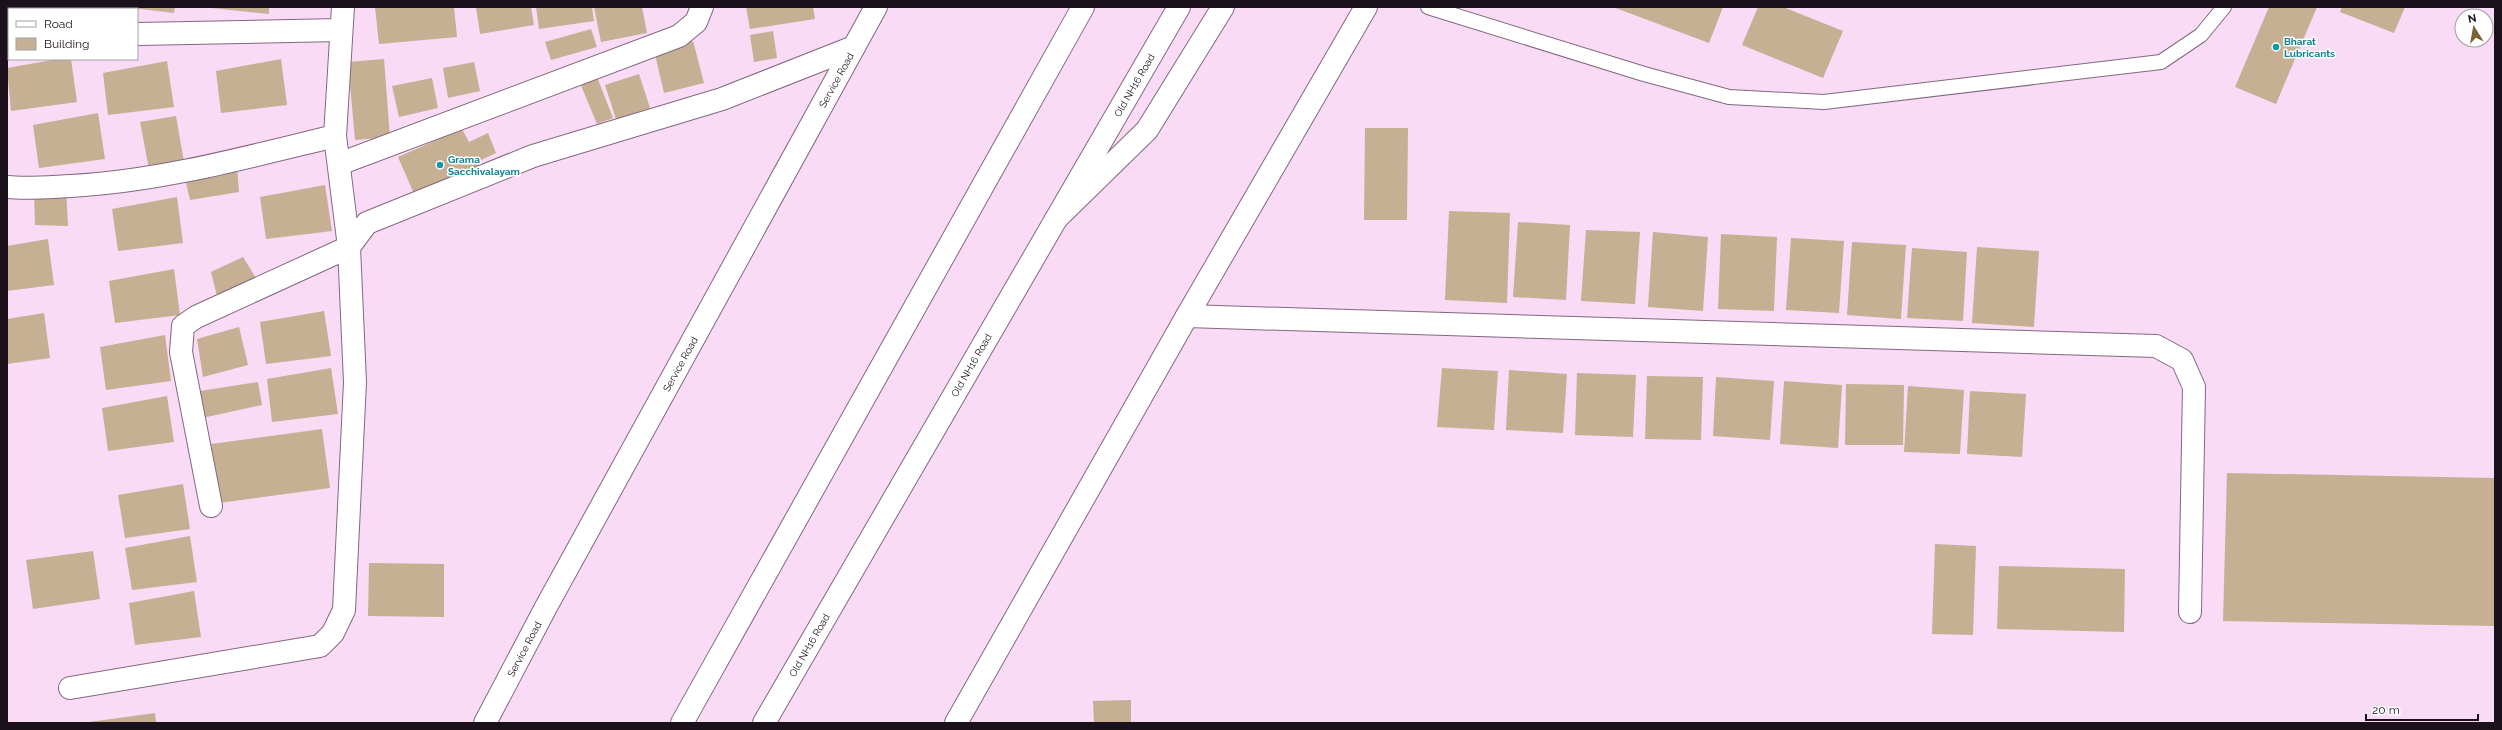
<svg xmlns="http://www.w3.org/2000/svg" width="2502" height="730" font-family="Raleway,sans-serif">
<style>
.building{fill:#c6af93}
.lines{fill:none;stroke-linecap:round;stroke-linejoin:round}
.service-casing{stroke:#82687f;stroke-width:16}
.minor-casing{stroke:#82687f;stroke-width:24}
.tertiary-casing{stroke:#82687f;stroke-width:24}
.primary-casing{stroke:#82687f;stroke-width:24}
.motorway-casing{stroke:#82687f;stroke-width:24}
.service{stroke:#fff;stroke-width:14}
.minor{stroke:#fff;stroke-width:22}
.tertiary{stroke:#fff;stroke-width:22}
.primary{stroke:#fff;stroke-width:22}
.motorway{stroke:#fff;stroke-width:22}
.culture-dot{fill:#0f9aa8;stroke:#fff;stroke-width:1.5}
.labels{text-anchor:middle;stroke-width:3;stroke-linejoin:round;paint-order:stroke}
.culture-label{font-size:10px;font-weight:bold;fill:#0d838f;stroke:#fff;text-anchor:start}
.street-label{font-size:10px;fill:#1b111a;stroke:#fff}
</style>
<rect width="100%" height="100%" fill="#f9dbf5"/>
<g class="building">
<path d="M132,7H175L174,13L132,8Z"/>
<path d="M212,7H269V14L212,8Z"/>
<path d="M375,7H454L457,37L379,44Z"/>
<path d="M476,7H531L534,25L480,34Z"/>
<path d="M536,7H592L594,21L539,29Z"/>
<path d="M594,7H642L647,33L601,42Z"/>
<path d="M746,7H813L815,19L750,29Z"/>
<path d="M1613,7H1723L1709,43Z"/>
<path d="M1758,7H1783L1843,31L1823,78L1742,45Z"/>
<path d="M2269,7H2317L2276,104L2235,87Z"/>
<path d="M2342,7H2405L2394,33L2340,12Z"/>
<path d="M591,29L597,47L551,60L545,42Z"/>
<path d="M773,31L777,58L754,62L750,35Z"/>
<path d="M693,41L704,83L664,93L654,50Z"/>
<path d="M58,59H71L77,102L11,111L7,68Z"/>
<path d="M281,59L287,105L221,113L216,71Z"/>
<path d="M384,59L390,137L355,140L348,62Z"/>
<path d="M167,61L174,107L108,115L103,73Z"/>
<path d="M474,62L480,91L448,98L443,68Z"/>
<path d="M639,74L650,108L616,119L605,85Z"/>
<path d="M597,77L613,118L597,124L580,83Z"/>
<path d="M432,78L438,108L399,117L392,86Z"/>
<path d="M98,113L105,159L39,168L33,125Z"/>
<path d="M176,116L184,162L149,169L140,122Z"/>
<path d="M1365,128H1408L1407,220H1364Z"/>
<path d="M462,129L469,142L488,133L496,153L477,162L480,168L415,196L398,157Z"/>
<path d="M237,167L239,192L190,200L185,178Z"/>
<path d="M325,185L332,231L266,239L260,197Z"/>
<path d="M66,187L68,226L35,225L34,192Z"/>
<path d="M177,197L183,243L118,251L112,209Z"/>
<path d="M1449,211L1510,213L1507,303L1445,300Z"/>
<path d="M1518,222L1570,225L1566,300L1513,297Z"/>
<path d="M1586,230L1640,232L1635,304L1581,301Z"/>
<path d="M1653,232L1708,237L1703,311L1648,307Z"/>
<path d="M1721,234L1777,237L1774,311L1718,309Z"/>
<path d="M1791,238L1844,241L1839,313L1786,310Z"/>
<path d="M48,239L54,285L7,291V246Z"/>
<path d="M1852,242L1906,245L1901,319L1847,315Z"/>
<path d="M1977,247L2039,251L2034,327L1972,323Z"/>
<path d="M1912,248L1967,252L1963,321L1907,318Z"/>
<path d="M243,257L256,278L217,296L211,272Z"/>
<path d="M174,269L180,315L115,323L109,281Z"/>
<path d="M324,311L331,356L266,364L260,322Z"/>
<path d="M44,313L50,358L7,364V319Z"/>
<path d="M239,327L248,365L203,377L197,339Z"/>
<path d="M165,335L171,381L106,390L100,347Z"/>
<path d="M331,368L338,414L272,422L267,379Z"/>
<path d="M1442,368L1498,371L1494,430L1437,427Z"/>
<path d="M1509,370L1567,374L1563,433L1506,430Z"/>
<path d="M1577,373L1636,375L1633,437L1575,435Z"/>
<path d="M1647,376L1703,377L1701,440L1645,439Z"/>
<path d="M1716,377L1774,381L1770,440L1713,436Z"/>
<path d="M1784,381L1842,385L1838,448L1780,444Z"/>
<path d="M258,382L262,405L202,418L200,391Z"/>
<path d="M1846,384L1904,385L1903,445H1845Z"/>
<path d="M1908,386L1964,390L1960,454L1904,452Z"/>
<path d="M1970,391L2026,394L2022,457L1967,454Z"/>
<path d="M167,396L174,442L108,451L102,408Z"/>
<path d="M322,429L330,488L219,503L211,444Z"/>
<path d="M2227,473L2495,478V626L2223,621Z"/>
<path d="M183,484L190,529L125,538L118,495Z"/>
<path d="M190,536L197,582L132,590L125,548Z"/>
<path d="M1935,544L1976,546L1973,635L1932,634Z"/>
<path d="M93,551L100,599L33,609L26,560Z"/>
<path d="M369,563L444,564V617L368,616Z"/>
<path d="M1999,566L2125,569L2124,632L1997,629Z"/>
<path d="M194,591L201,637L135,645L129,603Z"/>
<path d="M1131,700V723H1094L1093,701Z"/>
<path d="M155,713L156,723H89V722Z"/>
</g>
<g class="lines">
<defs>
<path id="service" d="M1428,7L1644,74L1729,97L1824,102L2161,62L2201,35L2224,7"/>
<g id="minor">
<path d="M343,7L335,136L349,247L367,223L533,156L722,99L854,47"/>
<path d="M7,28H9"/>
<path d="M137,34L340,30"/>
<path d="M339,164L679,36L696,22L702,7"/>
<path d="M7,187C28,189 49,187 71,186C161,181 248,157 335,136"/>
<path d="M1187,316L2156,346L2182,360L2194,387L2190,612"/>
<path d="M70,688L320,646L333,633L344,610L355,382L349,247L196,317L183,326L181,352L211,506"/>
</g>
<g id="tertiary">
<path d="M485,723L546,607L876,7"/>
<path d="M956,723L1187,316L1366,7"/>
</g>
<g id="primary">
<path d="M682,723L1083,7"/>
<path d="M764,723L1179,7"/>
</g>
<path id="motorway" d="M1056,219L1147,130L1223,7"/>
</defs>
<use href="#service" class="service-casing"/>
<use href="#minor" class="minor-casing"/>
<use href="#tertiary" class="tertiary-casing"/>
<use href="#primary" class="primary-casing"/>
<use href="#motorway" class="motorway-casing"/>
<use href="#service" class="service"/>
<use href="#minor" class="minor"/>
<use href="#tertiary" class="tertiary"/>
<use href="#primary" class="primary"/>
<use href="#motorway" class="motorway"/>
</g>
<g class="culture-dot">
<circle cx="2276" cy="47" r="4"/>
<circle cx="440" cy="165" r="4"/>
</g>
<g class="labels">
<g class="culture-label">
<text x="2284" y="45">Bharat<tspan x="2284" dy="12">Lubricants</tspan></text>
<text x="448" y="163">Grama<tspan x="448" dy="12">Sacchivalayam</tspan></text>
</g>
<g class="street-label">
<text transform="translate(836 80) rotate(-61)" y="4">Service Road</text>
<text transform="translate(1134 85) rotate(-60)" y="4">Old NH16 Road</text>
<text transform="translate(680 364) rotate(-61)" y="4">Service Road</text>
<text transform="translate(971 365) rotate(-60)" y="4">Old NH16 Road</text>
<text transform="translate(809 645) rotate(-60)" y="4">Old NH16 Road</text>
<text transform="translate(524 649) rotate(-62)" y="4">Service Road</text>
</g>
</g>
<rect width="2502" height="730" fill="none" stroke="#1b111a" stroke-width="16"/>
<rect x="8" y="8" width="130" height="52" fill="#ffffff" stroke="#a4a0a3"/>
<rect x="16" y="21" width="20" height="6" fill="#ffffff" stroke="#a4a0a3"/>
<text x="44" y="28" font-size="12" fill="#1b111a">Road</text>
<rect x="16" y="38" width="20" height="12" fill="#c6af93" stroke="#a4a0a3"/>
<text x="44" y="48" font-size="12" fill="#1b111a">Building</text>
<g transform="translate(2474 28) rotate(349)"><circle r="19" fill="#ffffff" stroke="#a4a0a3"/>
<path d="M0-3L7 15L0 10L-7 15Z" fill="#7c6234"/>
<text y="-6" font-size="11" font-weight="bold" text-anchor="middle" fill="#1b111a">N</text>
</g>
<path d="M2366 714v6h112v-6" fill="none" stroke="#1b111a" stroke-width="2"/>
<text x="2372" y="714" font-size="12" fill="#1b111a" stroke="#ffffff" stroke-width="3" paint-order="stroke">20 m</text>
</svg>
